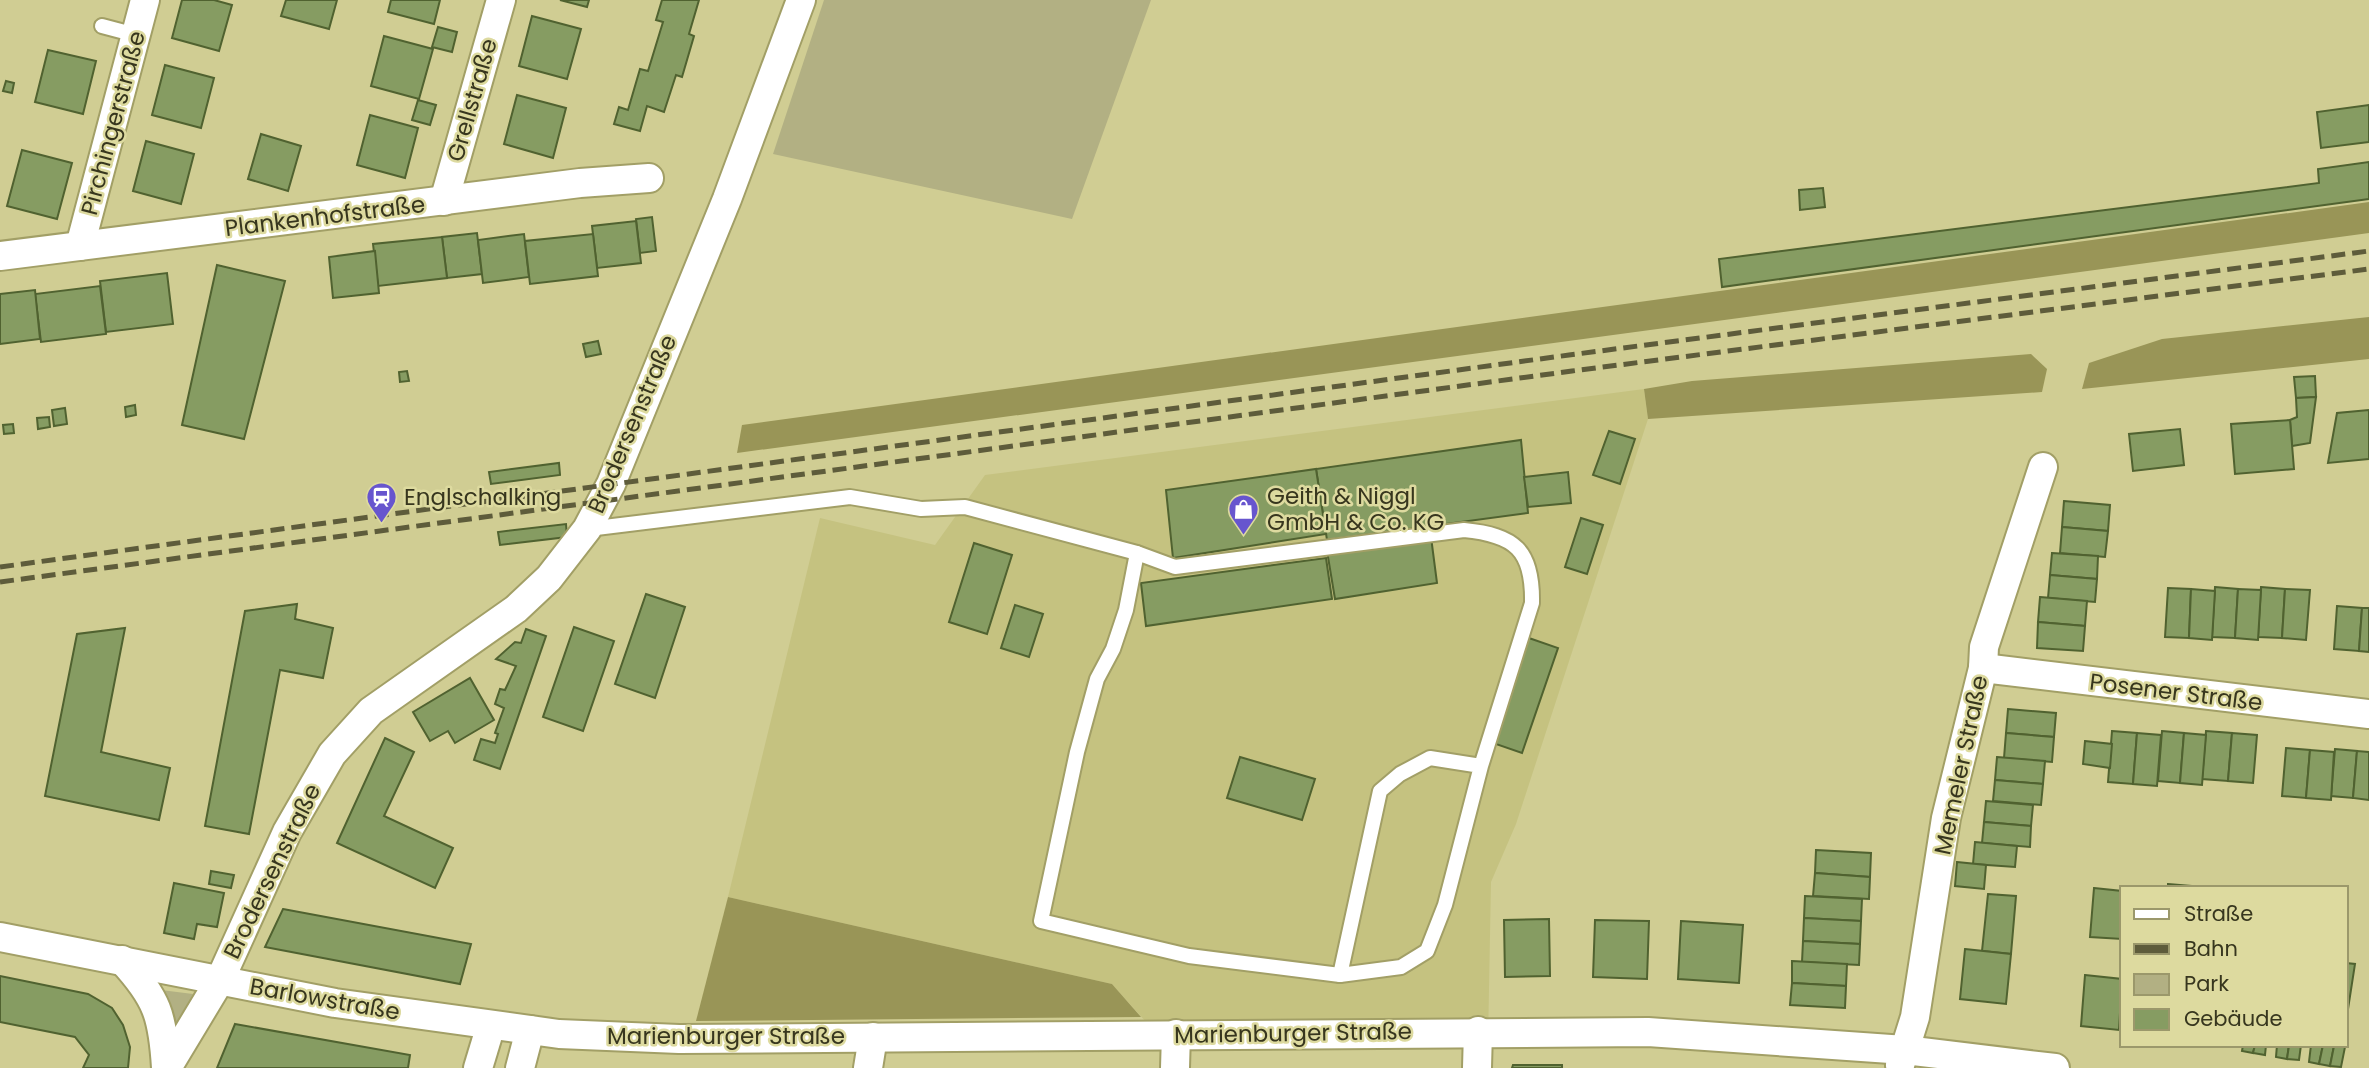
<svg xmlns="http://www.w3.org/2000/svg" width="2369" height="1068" font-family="Poppins,sans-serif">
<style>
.built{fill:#c5c280}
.green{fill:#b2b083}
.forest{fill:#999557}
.building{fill:#869c62;stroke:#506230;stroke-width:2}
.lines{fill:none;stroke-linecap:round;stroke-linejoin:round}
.service-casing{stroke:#a29f66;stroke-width:18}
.minor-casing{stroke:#a29f66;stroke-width:32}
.service{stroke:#fff;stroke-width:14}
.minor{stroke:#fff;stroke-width:28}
.rail{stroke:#5e5c3b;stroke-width:5;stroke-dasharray:14 7;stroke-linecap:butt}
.labels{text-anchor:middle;stroke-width:5;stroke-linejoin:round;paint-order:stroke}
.street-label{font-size:23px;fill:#37361e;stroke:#ddda9f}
.poi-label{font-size:23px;fill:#37361e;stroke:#ddda9f;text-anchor:start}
</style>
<rect width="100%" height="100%" fill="#d0cd93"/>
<path class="built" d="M1644,389L1648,419L1516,824L1491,882L1488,1043L1164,1042L1112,984L728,897L820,518L935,545L985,475Z"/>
<g class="green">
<path d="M824,0H1151L1072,219L773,154Z"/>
<path d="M153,989L193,994L174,1032Z"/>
</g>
<g class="forest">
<path d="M2369,202V233L737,453L742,425Z"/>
<path d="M2369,317V359L2082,389L2089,363L2162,339Z"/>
<path d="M2031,354L2047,369L2042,392L1648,419L1644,389L1692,381Z"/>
<path d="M728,897L1112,984L1141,1017L696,1021Z"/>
</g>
<g class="building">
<path d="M182,0H214L232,5L219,51L172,38Z"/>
<path d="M337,0L329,29L281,16L286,0Z"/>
<path d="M391,0H440L434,24L388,12Z"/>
<path d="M560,0H589L587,7Z"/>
<path d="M662,0H699L689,34L694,36L682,77L676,75L664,112L647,106L640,131L614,124L619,107L628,110L640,69L648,71L663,22L656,20Z"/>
<path d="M532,16L581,29L567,79L519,66Z"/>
<path d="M438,27L457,32L452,52L432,47Z"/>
<path d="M384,36L433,49L419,99L371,86Z"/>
<path d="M48,50L96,61L83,114L35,102Z"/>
<path d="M165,65L214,78L201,128L152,115Z"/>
<path d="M6,81L14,83L12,93L3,91Z"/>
<path d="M517,95L566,108L553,158L504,144Z"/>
<path d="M418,100L436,105L430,125L412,120Z"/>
<path d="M2369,105V142L2321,148L2317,112Z"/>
<path d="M370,115L418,128L405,178L357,165Z"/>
<path d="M261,134L301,146L288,191L248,179Z"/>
<path d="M146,141L194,154L181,204L133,191Z"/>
<path d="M22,150L72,163L57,219L7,206Z"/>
<path d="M2369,162V199L1722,287L1719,259L2319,183L2318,169Z"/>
<path d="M1823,188L1825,207L1800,210L1799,190Z"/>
<path d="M652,217L656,251L640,253L636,219Z"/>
<path d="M636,221L641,263L597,268L592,226Z"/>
<path d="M477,233L482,274L447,278L442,237Z"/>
<path d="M524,234L529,277L483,283L478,240Z"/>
<path d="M593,234L598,276L530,284L525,241Z"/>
<path d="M442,237L447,278L378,286L373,244Z"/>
<path d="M375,251L379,293L333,298L329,257Z"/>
<path d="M217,265L285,281L244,439L182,425Z"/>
<path d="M167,273L173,324L106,332L100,281Z"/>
<path d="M100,286L106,334L41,342L35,294Z"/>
<path d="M35,290L40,339L0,344V294Z"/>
<path d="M598,341L601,354L586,357L583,344Z"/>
<path d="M407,371L409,381L400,382L399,372Z"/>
<path d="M2315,376L2316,397L2296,398L2294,377Z"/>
<path d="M2316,397L2310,443L2292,446L2290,420L2297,417L2296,398Z"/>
<path d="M135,405L136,415L126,417L125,407Z"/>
<path d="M65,408L67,424L54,426L52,410Z"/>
<path d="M2369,410V459L2328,463L2337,413Z"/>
<path d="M49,417L50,427L38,429L37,418Z"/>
<path d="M2290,420L2294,469L2235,474L2231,424Z"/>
<path d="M13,424L14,433L4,434L3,425Z"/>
<path d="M2180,429L2184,465L2133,471L2129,434Z"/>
<path d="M1609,431L1635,439L1620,484L1593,475Z"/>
<path d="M1521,440L1528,513L1327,540L1316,469Z"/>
<path d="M559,463L560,475L491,484L489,472Z"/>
<path d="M1316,469L1326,534L1173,558L1166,490Z"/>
<path d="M1568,472L1571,503L1528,507L1524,477Z"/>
<path d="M2064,501L2110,505L2108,531L2062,527Z"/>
<path d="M1581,518L1603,525L1587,574L1565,567Z"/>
<path d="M566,524L567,537L500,545L498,532Z"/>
<path d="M2062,527L2108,531L2105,557L2060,553Z"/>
<path d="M1431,537L1437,583L1335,599L1327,551Z"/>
<path d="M974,543L1012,555L987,634L949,622Z"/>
<path d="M2052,553L2098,556L2097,579L2050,575Z"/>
<path d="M1326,558L1332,599L1146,626L1141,583Z"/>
<path d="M2050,575L2097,579L2095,602L2048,598Z"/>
<path d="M2215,587L2238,589L2235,638L2212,637Z"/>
<path d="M2261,587L2285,589L2282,638L2258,637Z"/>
<path d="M2168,588L2191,589L2189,638L2165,637Z"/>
<path d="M2191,589L2215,591L2212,640L2189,638Z"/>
<path d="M2238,589L2261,590L2258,640L2235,638Z"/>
<path d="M2285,589L2310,590L2306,640L2282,638Z"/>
<path d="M646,594L685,607L655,698L615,684Z"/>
<path d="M2040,597L2087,601L2085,626L2038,622Z"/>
<path d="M297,604L295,619L333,628L323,678L280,670L249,834L205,826L245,611Z"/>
<path d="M1015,605L1043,614L1029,657L1001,648Z"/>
<path d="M2337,606L2362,608L2359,651L2334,649Z"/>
<path d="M2362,608H2369V652L2359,651Z"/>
<path d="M2038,622L2085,626L2083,651L2037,648Z"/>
<path d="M574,627L614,641L583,731L543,717Z"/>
<path d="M125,628L101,752L170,768L159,820L45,796L77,634Z"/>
<path d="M526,629L546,636L500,769L474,760L481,739L495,743L498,734L495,733L504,708L495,704L500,689L505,690L516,666L496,659L515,642L521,643Z"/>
<path d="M1526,637L1558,648L1522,753L1490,742Z"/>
<path d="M470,678L494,720L455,743L448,731L430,741L413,712Z"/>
<path d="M2008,709L2056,713L2054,737L2006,733Z"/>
<path d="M2112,731L2137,733L2133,784L2108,782Z"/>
<path d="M2162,731L2184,733L2180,783L2158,781Z"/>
<path d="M2206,731L2232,733L2228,781L2202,779Z"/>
<path d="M2006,733L2054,737L2052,762L2004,758Z"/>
<path d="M2137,733L2161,735L2157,786L2133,784Z"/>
<path d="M2184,733L2206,735L2202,785L2180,783Z"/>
<path d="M2232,733L2257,735L2253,783L2228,781Z"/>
<path d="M385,738L414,752L384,816L453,848L435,888L337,843Z"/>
<path d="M2085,741L2112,744L2110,768L2083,764Z"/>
<path d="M2286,748L2310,750L2306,798L2282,796Z"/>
<path d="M2335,749L2357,751L2353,798L2331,796Z"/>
<path d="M2310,750L2334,752L2331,800L2306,798Z"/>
<path d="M2357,751L2369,752V800L2353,798Z"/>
<path d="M1240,757L1315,779L1302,820L1227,798Z"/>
<path d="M1997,757L2045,761L2043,784L1995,780Z"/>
<path d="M1995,780L2043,784L2041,805L1993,801Z"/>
<path d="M1986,801L2033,805L2031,826L1984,822Z"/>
<path d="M1984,822L2031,826L2030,847L1982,843Z"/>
<path d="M1975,842L2017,846L2015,867L1973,864Z"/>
<path d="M1816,850L1871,853L1870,877L1815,873Z"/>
<path d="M1957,862L1986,865L1984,889L1955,886Z"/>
<path d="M211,871L234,875L231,888L209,884Z"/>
<path d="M1815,873L1870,877L1869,899L1813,896Z"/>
<path d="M174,883L224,893L217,927L197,924L194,939L164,933Z"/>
<path d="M2168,884L2203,887V888H2168Z"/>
<path d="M2094,888L2122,891V939L2090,937Z"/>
<path d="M1988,894L2016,896L2011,954L1982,951Z"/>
<path d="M1805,896L1862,899L1861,921L1804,918Z"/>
<path d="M283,909L471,944L460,984L265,947Z"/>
<path d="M1804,918L1861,921L1860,944L1803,941Z"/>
<path d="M1549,919L1550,976L1505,977L1504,920Z"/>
<path d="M1595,920L1649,921L1647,979L1593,977Z"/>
<path d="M1681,921L1743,925L1739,983L1678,979Z"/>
<path d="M1803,941L1860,944L1859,965L1802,962Z"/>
<path d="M1965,949L2011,954L2006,1004L1960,999Z"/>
<path d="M1792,961L1847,964L1846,986L1792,983Z"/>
<path d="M2346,963L2355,964L2346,1022Z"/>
<path d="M2085,975L2122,979L2119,1030L2081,1026Z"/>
<path d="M0,976L88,994L112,1008L123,1025L130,1047L128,1068H83L89,1055L75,1037L0,1022Z"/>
<path d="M1792,983L1846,986L1845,1008L1790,1005Z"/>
<path d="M235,1024L410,1055L408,1068H217Z"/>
<path d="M2243,1045H2255L2253,1053L2242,1051Z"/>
<path d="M2255,1045H2266L2265,1055L2253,1053Z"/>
<path d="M2277,1045H2289L2287,1059L2276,1057Z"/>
<path d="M2289,1045H2301L2299,1060L2287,1059Z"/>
<path d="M2311,1045H2323L2319,1064L2309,1062Z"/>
<path d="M2323,1045L2334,1046L2330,1066L2319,1064Z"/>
<path d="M2334,1046L2345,1047L2341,1067L2330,1066Z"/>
<path d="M1513,1065H1562V1068H1512Z"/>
</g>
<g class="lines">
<defs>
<g id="service">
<path d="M102,26L136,35"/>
<path d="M588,529L850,497L921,509L965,507L1137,553L1175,567L1464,530C1515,535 1533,550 1532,603L1481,766L1445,905L1427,951L1401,967L1340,975L1380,791L1400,774L1430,758L1481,766"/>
<path d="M1137,553L1126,610L1113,649L1097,679L1077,752L1041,921L1189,956L1340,975"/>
</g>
<g id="minor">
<path d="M444,201L501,0"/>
<path d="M80,246L145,0"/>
<path d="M0,256L580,183L649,178"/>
<path d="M1983,668L2369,714"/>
<path d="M0,937L335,1003L559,1034L679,1039L1648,1032L1905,1050L2055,1068"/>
<path d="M122,960C157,998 163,1016 166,1068"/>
<path d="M1900,1065L1915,1017L1946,818L1983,668L1984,647L2043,467"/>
<path d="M167,1068L220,980L287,832L332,754L371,711L516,609L549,578L587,529L611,484L727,199L801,0"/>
<path d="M478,1068L491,1025"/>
<path d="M520,1068L530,1030"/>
<path d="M868,1068L873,1037"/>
<path d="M1175,1068L1176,1034"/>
<path d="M1477,1068L1478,1031"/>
</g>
</defs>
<use href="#service" class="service-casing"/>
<use href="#minor" class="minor-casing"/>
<use href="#service" class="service"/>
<use href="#minor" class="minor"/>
<g class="rail">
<path d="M0,567L1569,355L2369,251"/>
<path d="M0,582L1572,371L2369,269"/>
</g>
</g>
<defs>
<symbol id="station-pin" viewBox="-11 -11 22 30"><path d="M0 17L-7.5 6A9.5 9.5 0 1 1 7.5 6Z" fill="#6755ce" stroke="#ddda9f"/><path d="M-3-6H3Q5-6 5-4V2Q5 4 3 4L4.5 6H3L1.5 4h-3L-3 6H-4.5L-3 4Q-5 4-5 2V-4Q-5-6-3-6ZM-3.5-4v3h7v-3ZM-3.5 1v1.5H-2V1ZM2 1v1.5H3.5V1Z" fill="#fff"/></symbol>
<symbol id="shop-pin" viewBox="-11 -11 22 30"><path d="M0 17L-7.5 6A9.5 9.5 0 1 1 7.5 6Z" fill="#6755ce" stroke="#ddda9f"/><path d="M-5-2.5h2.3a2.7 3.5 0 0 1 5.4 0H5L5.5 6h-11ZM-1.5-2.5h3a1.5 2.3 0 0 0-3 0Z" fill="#fff"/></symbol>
</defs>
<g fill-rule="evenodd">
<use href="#station-pin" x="364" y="480" width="35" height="47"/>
<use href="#shop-pin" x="1226" y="492" width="35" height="47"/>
</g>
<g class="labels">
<g class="street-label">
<text transform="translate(472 100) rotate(-74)" y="8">Grellstraße</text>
<text transform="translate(113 123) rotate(-75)" y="8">Pirchingerstraße</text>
<text transform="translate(325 216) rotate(-7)" y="8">Plankenhofstraße</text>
<text transform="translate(632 424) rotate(-67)" y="8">Brodersenstraße</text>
<text transform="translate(2176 692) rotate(7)" y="8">Posener Straße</text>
<text transform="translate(1961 765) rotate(-78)" y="8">Memeler Straße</text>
<text transform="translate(272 871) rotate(-64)" y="8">Brodersenstraße</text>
<text transform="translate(325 999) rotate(10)" y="8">Barlowstraße</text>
<text transform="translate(1293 1033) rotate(-1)" y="8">Marienburger Straße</text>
<text x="726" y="1044">Marienburger Straße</text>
</g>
<g class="poi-label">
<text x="1267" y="504">Geith &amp; Niggl<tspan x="1267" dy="26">GmbH &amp; Co. KG</tspan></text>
<text x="404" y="505">Englschalking</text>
</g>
</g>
<rect x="2120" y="886" width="228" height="161" fill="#ddda9f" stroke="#9b986b" stroke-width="2"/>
<rect x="2134" y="909" width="35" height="10" fill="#ffffff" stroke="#9b986b" stroke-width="2"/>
<text x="2184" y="921" font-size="21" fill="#37361e">Straße</text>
<rect x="2134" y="944" width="35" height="10" fill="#5e5c3b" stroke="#9b986b" stroke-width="2"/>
<text x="2184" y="956" font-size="21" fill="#37361e">Bahn</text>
<rect x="2134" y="974" width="35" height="21" fill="#b2b083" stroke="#9b986b" stroke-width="2"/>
<text x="2184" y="991" font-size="21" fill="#37361e">Park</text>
<rect x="2134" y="1009" width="35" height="21" fill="#869c62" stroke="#9b986b" stroke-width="2"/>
<text x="2184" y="1026" font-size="21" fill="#37361e">Gebäude</text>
</svg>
